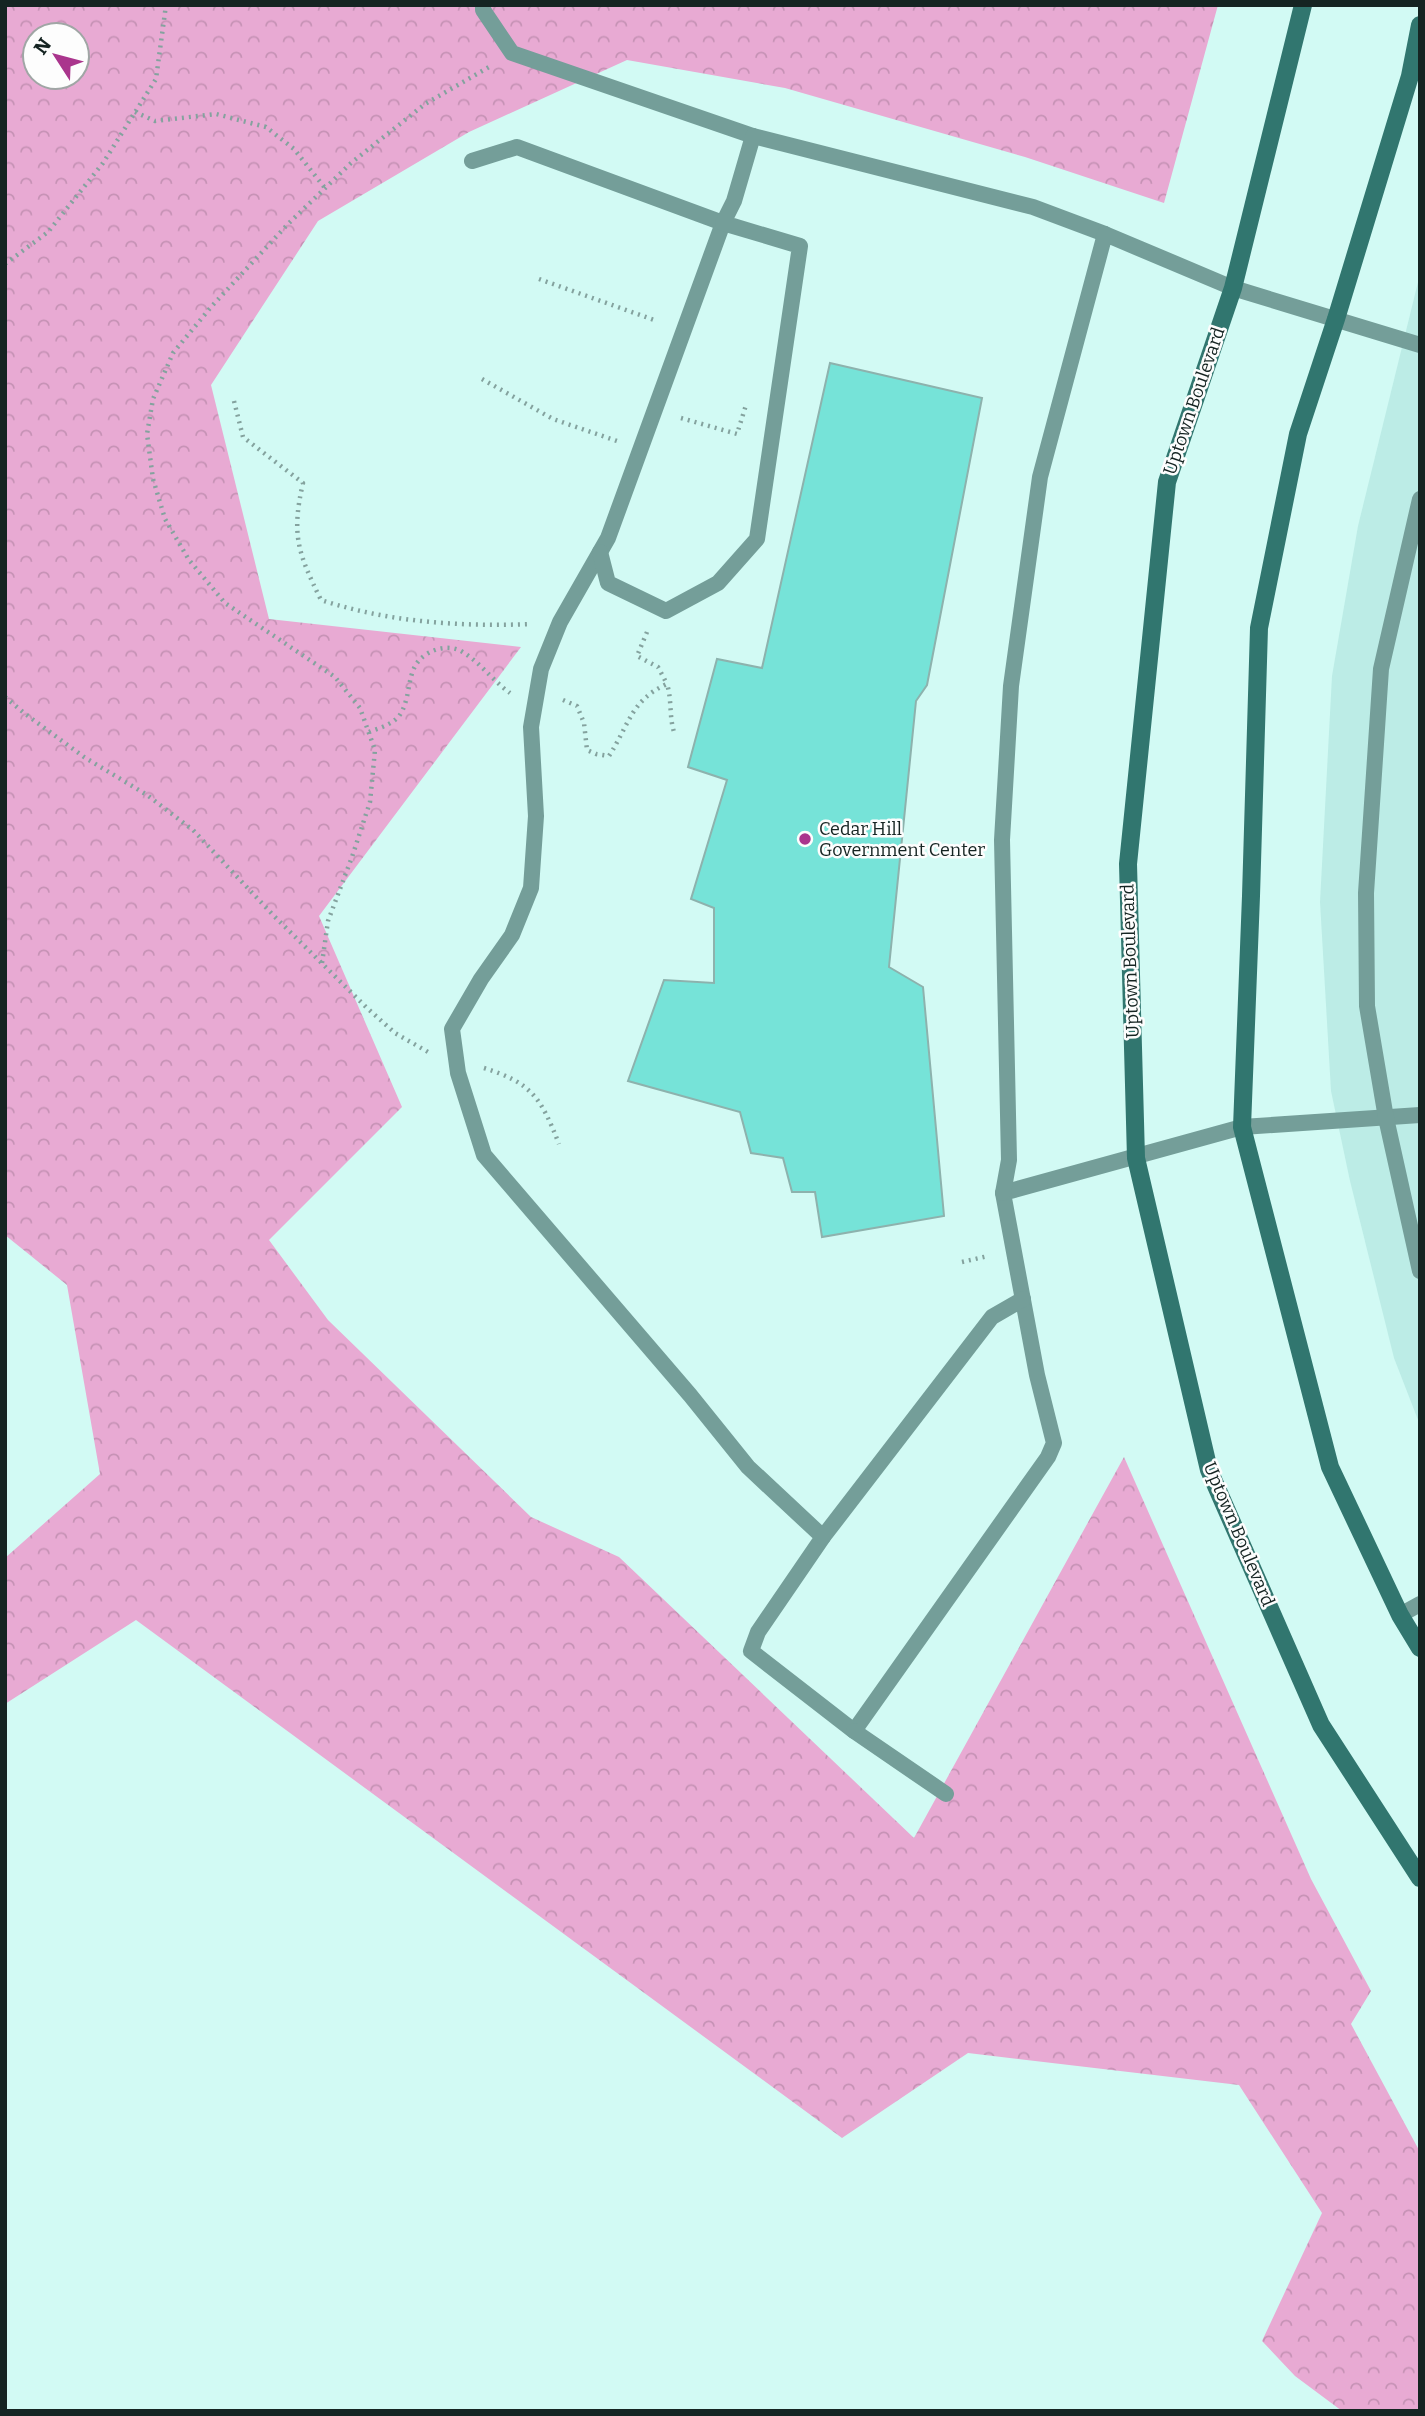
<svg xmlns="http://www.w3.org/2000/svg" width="1425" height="2416" font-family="Bitter,serif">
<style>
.built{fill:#bcece6}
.forest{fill:url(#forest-crowns);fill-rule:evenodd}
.building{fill:#76e3d8;stroke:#8db2ad;stroke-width:2}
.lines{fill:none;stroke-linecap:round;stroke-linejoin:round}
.path{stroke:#84a29e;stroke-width:4.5;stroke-dasharray:2 5;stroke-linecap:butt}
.lane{stroke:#749e99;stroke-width:16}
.secondary{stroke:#31766f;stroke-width:18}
.poi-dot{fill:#aa358d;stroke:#fdfdfd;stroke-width:2.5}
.labels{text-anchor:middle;stroke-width:5;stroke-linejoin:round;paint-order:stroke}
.street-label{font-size:18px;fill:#152422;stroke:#fdfdfd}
.poi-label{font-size:18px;fill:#152422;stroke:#fdfdfd;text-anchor:start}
</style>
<defs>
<pattern id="forest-crowns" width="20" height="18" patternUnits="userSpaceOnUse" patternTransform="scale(1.75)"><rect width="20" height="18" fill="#e8aad3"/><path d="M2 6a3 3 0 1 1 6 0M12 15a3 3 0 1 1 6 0" fill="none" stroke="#c692b5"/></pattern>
</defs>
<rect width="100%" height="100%" fill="#d2faf4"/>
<path class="built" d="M1420,274V1425L1394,1358L1350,1181L1331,1091L1320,902L1332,676L1358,526Z"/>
<path class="forest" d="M5,5H1218L1164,203L1025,157L785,88L627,60L469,132L318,221L211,385L269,619L521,647L319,916L402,1107L269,1240L328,1320L531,1517L619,1557L914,1838L1124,1457L1311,1879L1371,1991L1351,2024L1420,2152V2411H1342L1295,2376L1262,2341L1322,2213L1239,2085L968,2053L842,2138L136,1620L5,1704V1558L100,1474L67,1285L5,1235ZM35,35H77V77H35Z"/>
<path class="building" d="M830,363L982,398L927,685L916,701L889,967L923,987L944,1216L822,1237L815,1192H792L783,1158L751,1153L740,1112L628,1081L664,980L714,983V908L691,899L727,780L688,767L717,659L762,668Z"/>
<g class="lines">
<g class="path">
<path d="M135,112L155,121L216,114L266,127L294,149L325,188"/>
<path d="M5,264L48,232L103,163L156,79L166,5"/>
<path d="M539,279L657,321"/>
<path d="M482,379L553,419L617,441"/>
<path d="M234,401L243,437L303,483C291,535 298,553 321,600C388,622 461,627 531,624"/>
<path d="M681,418L737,434L746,405"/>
<path d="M647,632L637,656L658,667L667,684"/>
<path d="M5,697L24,713L84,757L147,795L193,830L274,916L367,1008L395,1033L428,1052"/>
<path d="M563,700L577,706L584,723L587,750L596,754L609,756C629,725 631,700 667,684C672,700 669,716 674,732"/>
<path d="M369,732C379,728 395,724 401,713C414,690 403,662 435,650C443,647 453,647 461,651C480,662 492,680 510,693"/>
<path d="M322,963L328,921L352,857L370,802L375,750L360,708L335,677L225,603L189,560L165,519L153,479L147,434L153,399L173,353L211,307L288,224L351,163L425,104L489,67"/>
<path d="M484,1068C532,1083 541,1098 559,1144"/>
<path d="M962,1262L988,1256"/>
</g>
<g class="lane">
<path d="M483,5V10L512,53L753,136L1033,207L1105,234"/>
<path d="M472,161L517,147L723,223L608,538L560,622L541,669L531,727L536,816L531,888L512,935L481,979L452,1029L458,1073L484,1155L690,1395L748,1467L823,1537L758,1632L751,1651L854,1731L1048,1457L1054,1443L1037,1375L1003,1193L1242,1127L1420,1115"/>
<path d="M1420,499L1381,669L1366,893L1367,1006L1386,1118L1420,1271"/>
<path d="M600,552L608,583L666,611L718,583L757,539L800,246L723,223L734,201L753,136"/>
<path d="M1003,1193L1009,1160L1002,840L1011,686L1040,477L1105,234L1233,288L1420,345"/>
<path d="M823,1537L992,1317L1023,1299"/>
<path d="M1400,1615L1420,1604"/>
<path d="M854,1731L946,1794"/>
</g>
<g class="secondary">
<path d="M1303,5L1233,288L1167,482L1128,864L1136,1158L1209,1470L1321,1725L1420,1878"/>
<path d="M1420,25L1410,76L1336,319L1298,434L1259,628L1251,896L1242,1127L1330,1467L1400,1615L1420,1648"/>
</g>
</g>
<circle class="poi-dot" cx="805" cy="839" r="7"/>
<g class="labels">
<g class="street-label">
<text transform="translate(1194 401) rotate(-71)" y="6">Uptown Boulevard</text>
<text transform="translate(1130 961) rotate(-92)" y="6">Uptown Boulevard</text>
<text transform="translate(1239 1534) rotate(67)" y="6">Uptown Boulevard</text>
</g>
<g class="poi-label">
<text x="819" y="835">Cedar Hill<tspan x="819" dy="21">Government Center</tspan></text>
</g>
</g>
<rect width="1425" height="2416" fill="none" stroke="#152422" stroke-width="14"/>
<g transform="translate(56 56) rotate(306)"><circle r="33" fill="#fdfdfd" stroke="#a0a6a5" stroke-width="2"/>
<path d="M0-5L12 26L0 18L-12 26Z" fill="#aa358d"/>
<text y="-10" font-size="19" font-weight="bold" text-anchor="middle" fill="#152422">N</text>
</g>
</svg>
